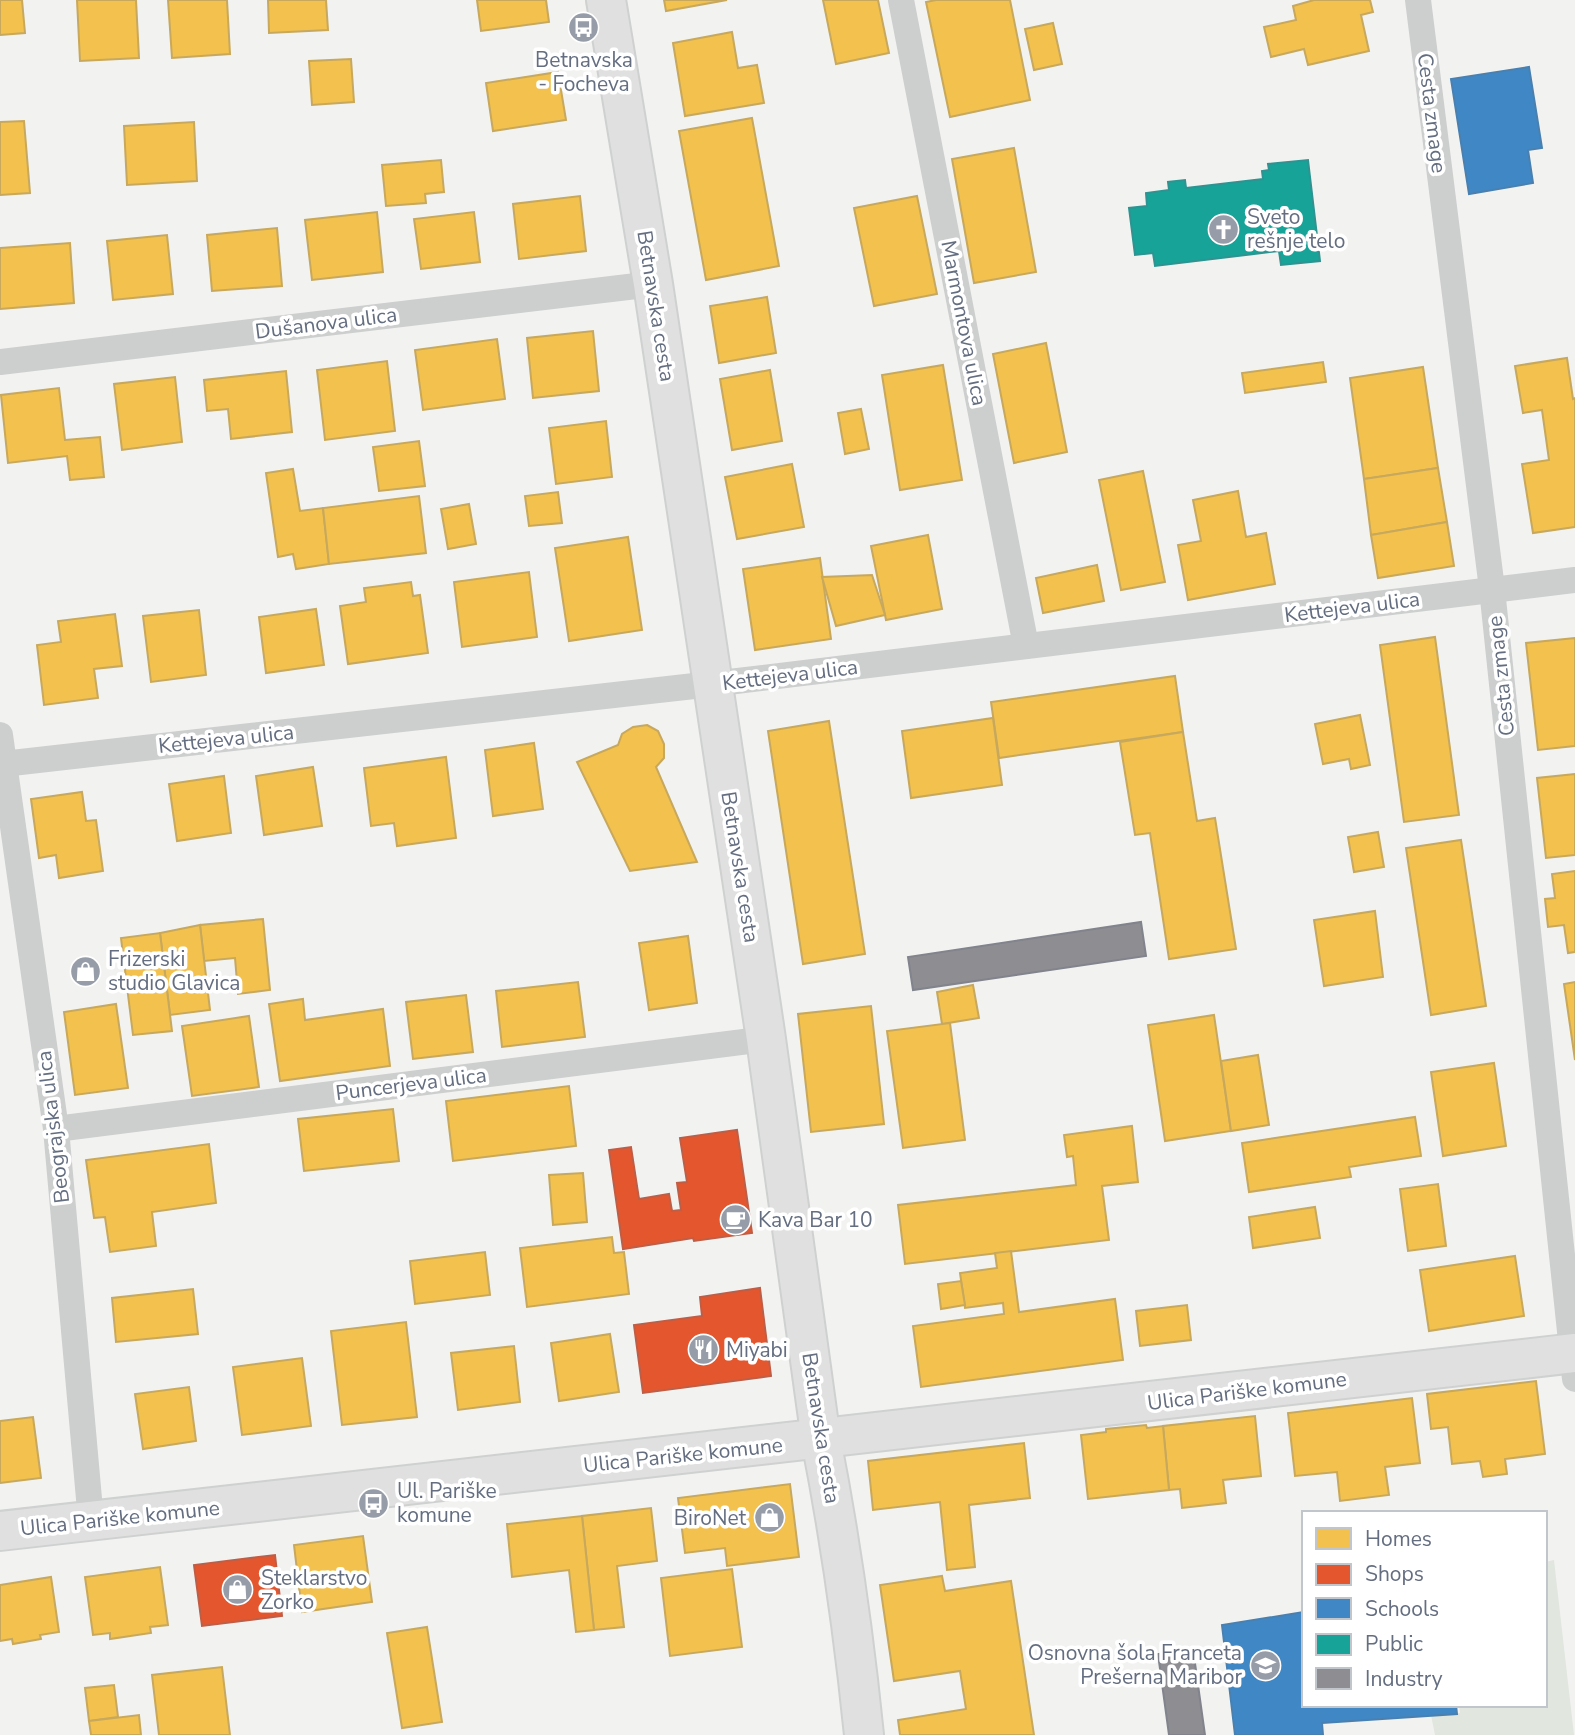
<svg xmlns="http://www.w3.org/2000/svg" width="1575" height="1735" font-family="'Nunito Sans',sans-serif">
<style>
.green{fill:#e1e6df}
.homes{fill:#f2c14e;stroke:#c7a85d;stroke-width:2}
.shops{fill:#e4572e;stroke:#be5e47;stroke-width:2}
.schools{fill:#3f88c5;stroke:#4a80b0;stroke-width:2}
.public{fill:#17a398;stroke:#2e9391;stroke-width:2}
.industry{fill:#8d8d92;stroke:#81848d;stroke-width:2}
.lines{fill:none;stroke-linecap:round;stroke-linejoin:round}
.secondary-casing{stroke:#cfd0d0;stroke-width:42}
.street{stroke:#cdcece;stroke-width:26}
.secondary{stroke:#e0e0e1;stroke-width:38}
.labels{text-anchor:middle;stroke-width:7;stroke-linejoin:round;paint-order:stroke}
.poi-label{font-size:21px;fill:#646e80;stroke:#fff;text-anchor:start}
.street-label{font-size:21px;fill:#646e80;stroke:#fff}
</style>
<rect width="100%" height="100%" fill="#f2f3f1"/>
<path class="green" d="M1554,1560L1574,1735H1435L1431,1715L1460,1713L1459,1705H1545V1562Z"/>
<g class="homes">
<path d="M0,0H22L25,33L0,35Z"/>
<path d="M77,0H136L139,58L80,61Z"/>
<path d="M168,0H227L230,54L172,58Z"/>
<path d="M268,0H326L328,30L269,33Z"/>
<path d="M477,0H546L549,22L481,31Z"/>
<path d="M664,0H727L666,11Z"/>
<path d="M823,0H878L889,53L836,64Z"/>
<path d="M936,0H1010L1030,100L950,117L926,2Z"/>
<path d="M1314,0H1370L1373,12L1361,15L1369,51L1308,65L1304,49L1271,57L1264,27L1296,20L1293,6Z"/>
<path d="M1053,23L1062,64L1034,70L1025,29Z"/>
<path d="M732,32L738,68L757,65L764,103L685,116L673,43Z"/>
<path d="M351,59L354,102L312,105L309,61Z"/>
<path d="M558,72L566,120L493,131L486,83Z"/>
<path d="M752,118L779,266L706,280L679,131Z"/>
<path d="M24,121L30,193L0,195V122Z"/>
<path d="M194,122L197,181L127,185L124,126Z"/>
<path d="M1014,148L1036,272L974,283L952,159Z"/>
<path d="M441,160L444,192L425,194L426,203L386,206L382,165Z"/>
<path d="M580,196L586,251L519,259L513,204Z"/>
<path d="M917,196L937,294L874,306L854,208Z"/>
<path d="M377,212L383,272L312,280L305,220Z"/>
<path d="M474,212L480,262L421,269L414,219Z"/>
<path d="M277,228L282,286L212,291L207,235Z"/>
<path d="M167,235L173,294L113,300L107,241Z"/>
<path d="M70,243L74,303L0,309V248Z"/>
<path d="M767,297L776,353L719,363L710,306Z"/>
<path d="M593,331L599,391L533,398L527,338Z"/>
<path d="M497,339L505,399L423,410L415,350Z"/>
<path d="M1046,343L1067,452L1014,463L993,354Z"/>
<path d="M1567,358L1573,399L1575,398V527L1533,533L1522,464L1549,460L1542,410L1523,413L1515,366Z"/>
<path d="M387,361L395,431L325,440L317,370Z"/>
<path d="M1323,362L1326,382L1245,393L1242,373Z"/>
<path d="M943,365L962,480L900,490L882,375Z"/>
<path d="M1423,367L1438,468L1364,479L1350,378Z"/>
<path d="M770,370L782,441L732,450L720,379Z"/>
<path d="M286,371L292,432L231,439L228,409L207,411L204,380Z"/>
<path d="M175,377L182,442L122,450L114,384Z"/>
<path d="M59,388L65,440L100,437L104,477L70,480L67,456L8,463L1,395Z"/>
<path d="M861,409L869,449L845,454L838,413Z"/>
<path d="M606,421L612,477L556,484L549,428Z"/>
<path d="M419,441L425,486L379,491L373,447Z"/>
<path d="M792,464L804,527L737,539L725,477Z"/>
<path d="M1438,468L1447,522L1371,535L1364,479Z"/>
<path d="M293,469L300,511L323,508L329,564L296,569L293,554L278,557L266,473Z"/>
<path d="M1143,471L1165,582L1121,590L1099,480Z"/>
<path d="M1238,491L1246,537L1266,533L1275,584L1188,600L1178,545L1201,541L1193,500Z"/>
<path d="M558,492L562,523L529,526L525,496Z"/>
<path d="M419,496L426,553L329,564L323,508Z"/>
<path d="M469,504L476,544L448,549L441,509Z"/>
<path d="M1447,522L1454,566L1378,578L1371,535Z"/>
<path d="M928,535L942,609L886,620L871,546Z"/>
<path d="M628,537L642,630L569,641L555,548Z"/>
<path d="M820,558L831,639L755,650L743,569Z"/>
<path d="M1097,565L1104,601L1043,613L1036,578Z"/>
<path d="M529,572L537,637L462,647L454,582Z"/>
<path d="M872,575L885,615L836,626L822,577Z"/>
<path d="M411,582L413,596L420,595L428,653L348,664L340,606L366,602L364,588Z"/>
<path d="M316,609L324,665L266,673L259,617Z"/>
<path d="M199,610L206,675L151,682L143,616Z"/>
<path d="M115,614L122,666L94,669L98,698L44,705L37,645L61,642L58,621Z"/>
<path d="M1435,637L1459,815L1404,822L1380,645Z"/>
<path d="M1575,638V746L1538,750L1526,643Z"/>
<path d="M1175,676L1183,732L999,758L991,702Z"/>
<path d="M1360,715L1370,765L1351,769L1349,759L1323,764L1315,724Z"/>
<path d="M993,718L1002,785L911,798L902,731Z"/>
<path d="M829,721L865,954L803,964L768,731Z"/>
<path d="M647,725L658,731L664,744V758L656,767L697,862L630,871L577,762L618,745L622,734L633,727Z"/>
<path d="M1183,732L1197,821L1215,818L1236,949L1169,959L1150,833L1135,835L1120,742Z"/>
<path d="M534,743L543,809L493,816L485,750Z"/>
<path d="M446,757L456,838L397,846L394,823L371,826L364,768Z"/>
<path d="M313,767L322,826L264,835L256,776Z"/>
<path d="M1575,774V855L1546,858L1537,778Z"/>
<path d="M224,776L231,833L177,841L169,784Z"/>
<path d="M82,792L86,821L96,820L103,871L59,878L56,855L39,858L31,799Z"/>
<path d="M1378,832L1384,867L1354,872L1348,837Z"/>
<path d="M1461,840L1486,1006L1431,1015L1406,848Z"/>
<path d="M1575,871V952L1568,953L1564,925L1548,927L1545,899L1555,898L1552,874Z"/>
<path d="M1375,911L1383,977L1324,986L1314,920Z"/>
<path d="M263,919L270,990L238,994L235,958L204,961L200,925Z"/>
<path d="M200,925L210,1010L170,1015L160,933Z"/>
<path d="M160,933L172,1031L133,1035L121,938Z"/>
<path d="M688,936L697,1003L649,1010L639,943Z"/>
<path d="M578,982L585,1037L502,1047L496,991Z"/>
<path d="M1575,982V1060L1564,984Z"/>
<path d="M973,985L979,1018L942,1024L937,992Z"/>
<path d="M466,995L473,1052L413,1059L406,1002Z"/>
<path d="M303,999L305,1020L383,1009L390,1066L280,1081L269,1004Z"/>
<path d="M116,1004L128,1088L75,1095L64,1012Z"/>
<path d="M871,1006L884,1124L811,1132L798,1014Z"/>
<path d="M1214,1015L1231,1131L1165,1141L1148,1025Z"/>
<path d="M249,1016L259,1087L192,1096L182,1026Z"/>
<path d="M950,1023L965,1140L903,1148L887,1031Z"/>
<path d="M1258,1055L1269,1125L1231,1131L1221,1061Z"/>
<path d="M1494,1063L1506,1146L1443,1156L1431,1072Z"/>
<path d="M569,1086L576,1146L453,1161L446,1101Z"/>
<path d="M393,1109L399,1161L304,1171L298,1119Z"/>
<path d="M1415,1117L1421,1156L1349,1167L1351,1177L1249,1192L1242,1143Z"/>
<path d="M1132,1126L1138,1182L1102,1186L1109,1240L905,1264L898,1205L1076,1185L1073,1156L1067,1157L1064,1135Z"/>
<path d="M209,1144L216,1203L152,1212L156,1246L110,1252L105,1217L94,1218L86,1160Z"/>
<path d="M583,1173L587,1222L553,1225L549,1175Z"/>
<path d="M1438,1184L1446,1246L1408,1251L1400,1189Z"/>
<path d="M1315,1207L1320,1238L1253,1248L1249,1217Z"/>
<path d="M612,1237L614,1253L624,1252L629,1294L527,1307L520,1248Z"/>
<path d="M1011,1251L1019,1312L1115,1299L1123,1360L921,1387L913,1326L1004,1314L1003,1303L965,1308L960,1273L997,1268L995,1253Z"/>
<path d="M485,1252L490,1295L415,1304L410,1261Z"/>
<path d="M1515,1256L1524,1316L1429,1331L1420,1270Z"/>
<path d="M961,1281L965,1305L941,1309L938,1284Z"/>
<path d="M193,1289L198,1334L116,1342L112,1298Z"/>
<path d="M1187,1305L1191,1340L1140,1346L1136,1311Z"/>
<path d="M406,1322L417,1417L342,1425L331,1331Z"/>
<path d="M610,1334L619,1392L559,1401L551,1343Z"/>
<path d="M514,1346L520,1402L458,1410L451,1353Z"/>
<path d="M302,1358L311,1426L242,1435L233,1367Z"/>
<path d="M1536,1381L1545,1454L1505,1459L1507,1474L1483,1477L1480,1461L1452,1464L1448,1427L1431,1429L1427,1394Z"/>
<path d="M189,1387L196,1441L143,1449L135,1394Z"/>
<path d="M1412,1398L1420,1463L1385,1467L1389,1495L1340,1501L1337,1472L1295,1476L1288,1413Z"/>
<path d="M1255,1416L1261,1476L1223,1480L1226,1503L1182,1508L1180,1489L1169,1490L1163,1426Z"/>
<path d="M33,1417L41,1478L0,1483V1421Z"/>
<path d="M1146,1425L1147,1428L1163,1426L1169,1490L1088,1499L1081,1435L1106,1432V1429Z"/>
<path d="M1024,1443L1030,1498L969,1505L975,1567L947,1570L940,1502L873,1510L868,1461Z"/>
<path d="M790,1484L799,1557L727,1566L725,1548L685,1553L678,1498Z"/>
<path d="M651,1508L657,1561L617,1566L624,1627L594,1630L582,1516Z"/>
<path d="M582,1516L594,1630L576,1632L569,1570L512,1577L507,1524Z"/>
<path d="M363,1536L372,1602L302,1612L294,1545Z"/>
<path d="M160,1567L168,1625L150,1627L151,1633L110,1639V1633L93,1635L85,1577Z"/>
<path d="M732,1569L742,1647L670,1656L661,1578Z"/>
<path d="M942,1576L945,1591L1011,1581L1034,1735H900L898,1720L966,1709L960,1671L894,1681L880,1585Z"/>
<path d="M51,1577L59,1632L40,1635L41,1639L13,1644L12,1639L0,1641V1585Z"/>
<path d="M427,1627L442,1722L402,1728L387,1633Z"/>
<path d="M222,1667L230,1735H159L152,1675Z"/>
<path d="M114,1685L118,1717L89,1721L85,1688Z"/>
<path d="M139,1715L141,1735H91L89,1721Z"/>
</g>
<g class="shops">
<path d="M737,1130L752,1233L694,1241L693,1238L623,1249L609,1150L631,1147L639,1199L669,1194L672,1211L681,1210L677,1183L687,1182L680,1138Z"/>
<path d="M760,1288L771,1376L643,1393L634,1325L702,1316L700,1297Z"/>
<path d="M275,1555L282,1616L202,1626L194,1565Z"/>
</g>
<g class="schools">
<path d="M1529,67L1542,148L1528,150L1533,183L1469,194L1451,79Z"/>
<path d="M1304,1612V1705H1456L1457,1714L1322,1723L1323,1735H1235L1222,1625Z"/>
</g>
<path class="public" d="M1308,160L1320,261L1281,265L1279,251L1155,266L1153,253L1135,255L1129,208L1147,206L1146,193L1169,190L1168,182L1185,180L1186,188L1263,179L1262,171L1269,170L1268,164Z"/>
<g class="industry">
<path d="M1141,922L1146,956L913,990L908,957Z"/>
<path d="M1193,1649L1205,1735H1169L1158,1654Z"/>
</g>
<g class="lines">
<defs>
<g id="secondary">
<path d="M606,0L653,284L766,1039L821,1440C840,1537 854,1636 864,1735"/>
<path d="M0,1531L1575,1353"/>
</g>
</defs>
<use href="#secondary" class="secondary-casing"/>
<g class="street">
<path d="M901,0L1026,646"/>
<path d="M1418,0L1492,589L1575,1379"/>
<path d="M0,362L653,284"/>
<path d="M0,735L56,1129L91,1521"/>
<path d="M3,764L712,684L1575,580"/>
<path d="M56,1129L766,1039"/>
</g>
<use href="#secondary" class="secondary"/>
</g>
<defs>
<symbol id="bus-disc" viewBox="-11 -11 22 22"><circle r="9.5" fill="#969da8" stroke="#fff"/><path d="M-5-6H5V4H4V6H2V4H-2V6H-4V4H-5ZM-3.5-4V0h7V-4ZM-3.5 1.2v1.5H-2V1.2ZM2 1.2v1.5H3.5V1.2Z" fill="#fff"/></symbol>
<symbol id="church-disc" viewBox="-11 -11 22 22"><circle r="9.5" fill="#969da8" stroke="#fff"/><path d="M-1.2-6h2.4v3.5h3.3v2.4h-3.3V6h-2.4V-.1h-3.3v-2.4h3.3Z" fill="#fff"/></symbol>
<symbol id="shop-disc" viewBox="-11 -11 22 22"><circle r="9.5" fill="#969da8" stroke="#fff"/><path d="M-5-2.5h2.3a2.7 3.5 0 0 1 5.4 0H5L5.5 6h-11ZM-1.5-2.5h3a1.5 2.3 0 0 0-3 0Z" fill="#fff"/></symbol>
<symbol id="cafe-disc" viewBox="-11 -11 22 22"><circle r="9.5" fill="#969da8" stroke="#fff"/><path d="M-5.5-4.5H6V0H3Q3 3.5 0 3.5H-2.5Q-5.5 3.5-5.5 0ZM3-3.2v2h1.7v-2ZM-6 4.5H4V6H-6Z" fill="#fff"/></symbol>
<symbol id="restaurant-disc" viewBox="-11 -11 22 22"><circle r="9.5" fill="#969da8" stroke="#fff"/><path d="M-5-6h1v4h1v-4h1v4h1v-4h1v5L-1.5 .5V6h-2V.5L-5-1ZM5-6V6H3V1.5H1.5Q1.5-4 5-6Z" fill="#fff"/></symbol>
<symbol id="school-disc" viewBox="-11 -11 22 22"><circle r="9.5" fill="#969da8" stroke="#fff"/><path d="M0-5L7-2L0 1L-7-2ZM-4 1L0 2.5L4 1V4Q0 6-4 4Z" fill="#fff"/></symbol>
</defs>
<g fill-rule="evenodd">
<use href="#bus-disc" x="566" y="10" width="35" height="35"/>
<use href="#church-disc" x="1206" y="212" width="35" height="35"/>
<use href="#shop-disc" x="68" y="954" width="35" height="35"/>
<use href="#cafe-disc" x="718" y="1202" width="35" height="35"/>
<use href="#restaurant-disc" x="686" y="1332" width="35" height="35"/>
<use href="#bus-disc" x="356" y="1486" width="35" height="35"/>
<use href="#shop-disc" x="752" y="1500" width="35" height="35"/>
<use href="#shop-disc" x="220" y="1572" width="35" height="35"/>
<use href="#school-disc" x="1248" y="1648" width="35" height="35"/>
</g>
<g class="labels">
<g class="poi-label">
<text x="584" y="67" text-anchor="middle">Betnavska<tspan x="584" dy="24">- Focheva</tspan></text>
<text x="1247" y="224">Sveto<tspan x="1247" dy="24">rešnje telo</tspan></text>
<text x="108" y="966">Frizerski<tspan x="108" dy="24">studio Glavica</tspan></text>
<text x="758" y="1227">Kava Bar 10</text>
<text x="726" y="1357">Miyabi</text>
<text x="397" y="1498">Ul. Pariške<tspan x="397" dy="24">komune</tspan></text>
<text x="746" y="1525" text-anchor="end">BiroNet</text>
<text x="261" y="1585">Steklarstvo<tspan x="261" dy="24">Zorko</tspan></text>
<text x="1242" y="1660" text-anchor="end">Osnovna šola Franceta<tspan x="1242" dy="24">Prešerna Maribor</tspan></text>
</g>
<g class="street-label">
<text transform="translate(1432 113) rotate(83)" y="7">Cesta zmage</text>
<text transform="translate(656 306) rotate(81)" y="7">Betnavska cesta</text>
<text transform="translate(326 323) rotate(-7)" y="7">Dušanova ulica</text>
<text transform="translate(964 323) rotate(79)" y="7">Marmontova ulica</text>
<text transform="translate(1352 607) rotate(-7)" y="7">Kettejeva ulica</text>
<text transform="translate(790 675) rotate(-7)" y="7">Kettejeva ulica</text>
<text transform="translate(1501 676) rotate(-96)" y="7">Cesta zmage</text>
<text transform="translate(226 739) rotate(-6)" y="7">Kettejeva ulica</text>
<text transform="translate(740 867) rotate(81)" y="7">Betnavska cesta</text>
<text transform="translate(411 1084) rotate(-7)" y="7">Puncerjeva ulica</text>
<text transform="translate(53 1127) rotate(-97)" y="7">Beograjska ulica</text>
<text transform="translate(1247 1391) rotate(-7)" y="7">Ulica Pariške komune</text>
<text transform="translate(821 1428) rotate(81)" y="7">Betnavska cesta</text>
<text transform="translate(683 1455) rotate(-6)" y="7">Ulica Pariške komune</text>
<text transform="translate(120 1518) rotate(-6)" y="7">Ulica Pariške komune</text>
</g>
</g>
<rect x="1302" y="1511" width="245" height="196" fill="#ffffff" stroke="#c1c5cc" stroke-width="2"/>
<rect x="1316" y="1528" width="35" height="21" fill="#f2c14e" stroke="#c1c5cc" stroke-width="2"/>
<text x="1365" y="1546" font-size="21" fill="#646e80">Homes</text>
<rect x="1316" y="1564" width="35" height="21" fill="#e4572e" stroke="#c1c5cc" stroke-width="2"/>
<text x="1365" y="1581" font-size="21" fill="#646e80">Shops</text>
<rect x="1316" y="1598" width="35" height="21" fill="#3f88c5" stroke="#c1c5cc" stroke-width="2"/>
<text x="1365" y="1616" font-size="21" fill="#646e80">Schools</text>
<rect x="1316" y="1634" width="35" height="21" fill="#17a398" stroke="#c1c5cc" stroke-width="2"/>
<text x="1365" y="1651" font-size="21" fill="#646e80">Public</text>
<rect x="1316" y="1668" width="35" height="21" fill="#8d8d92" stroke="#c1c5cc" stroke-width="2"/>
<text x="1365" y="1686" font-size="21" fill="#646e80">Industry</text>
</svg>
